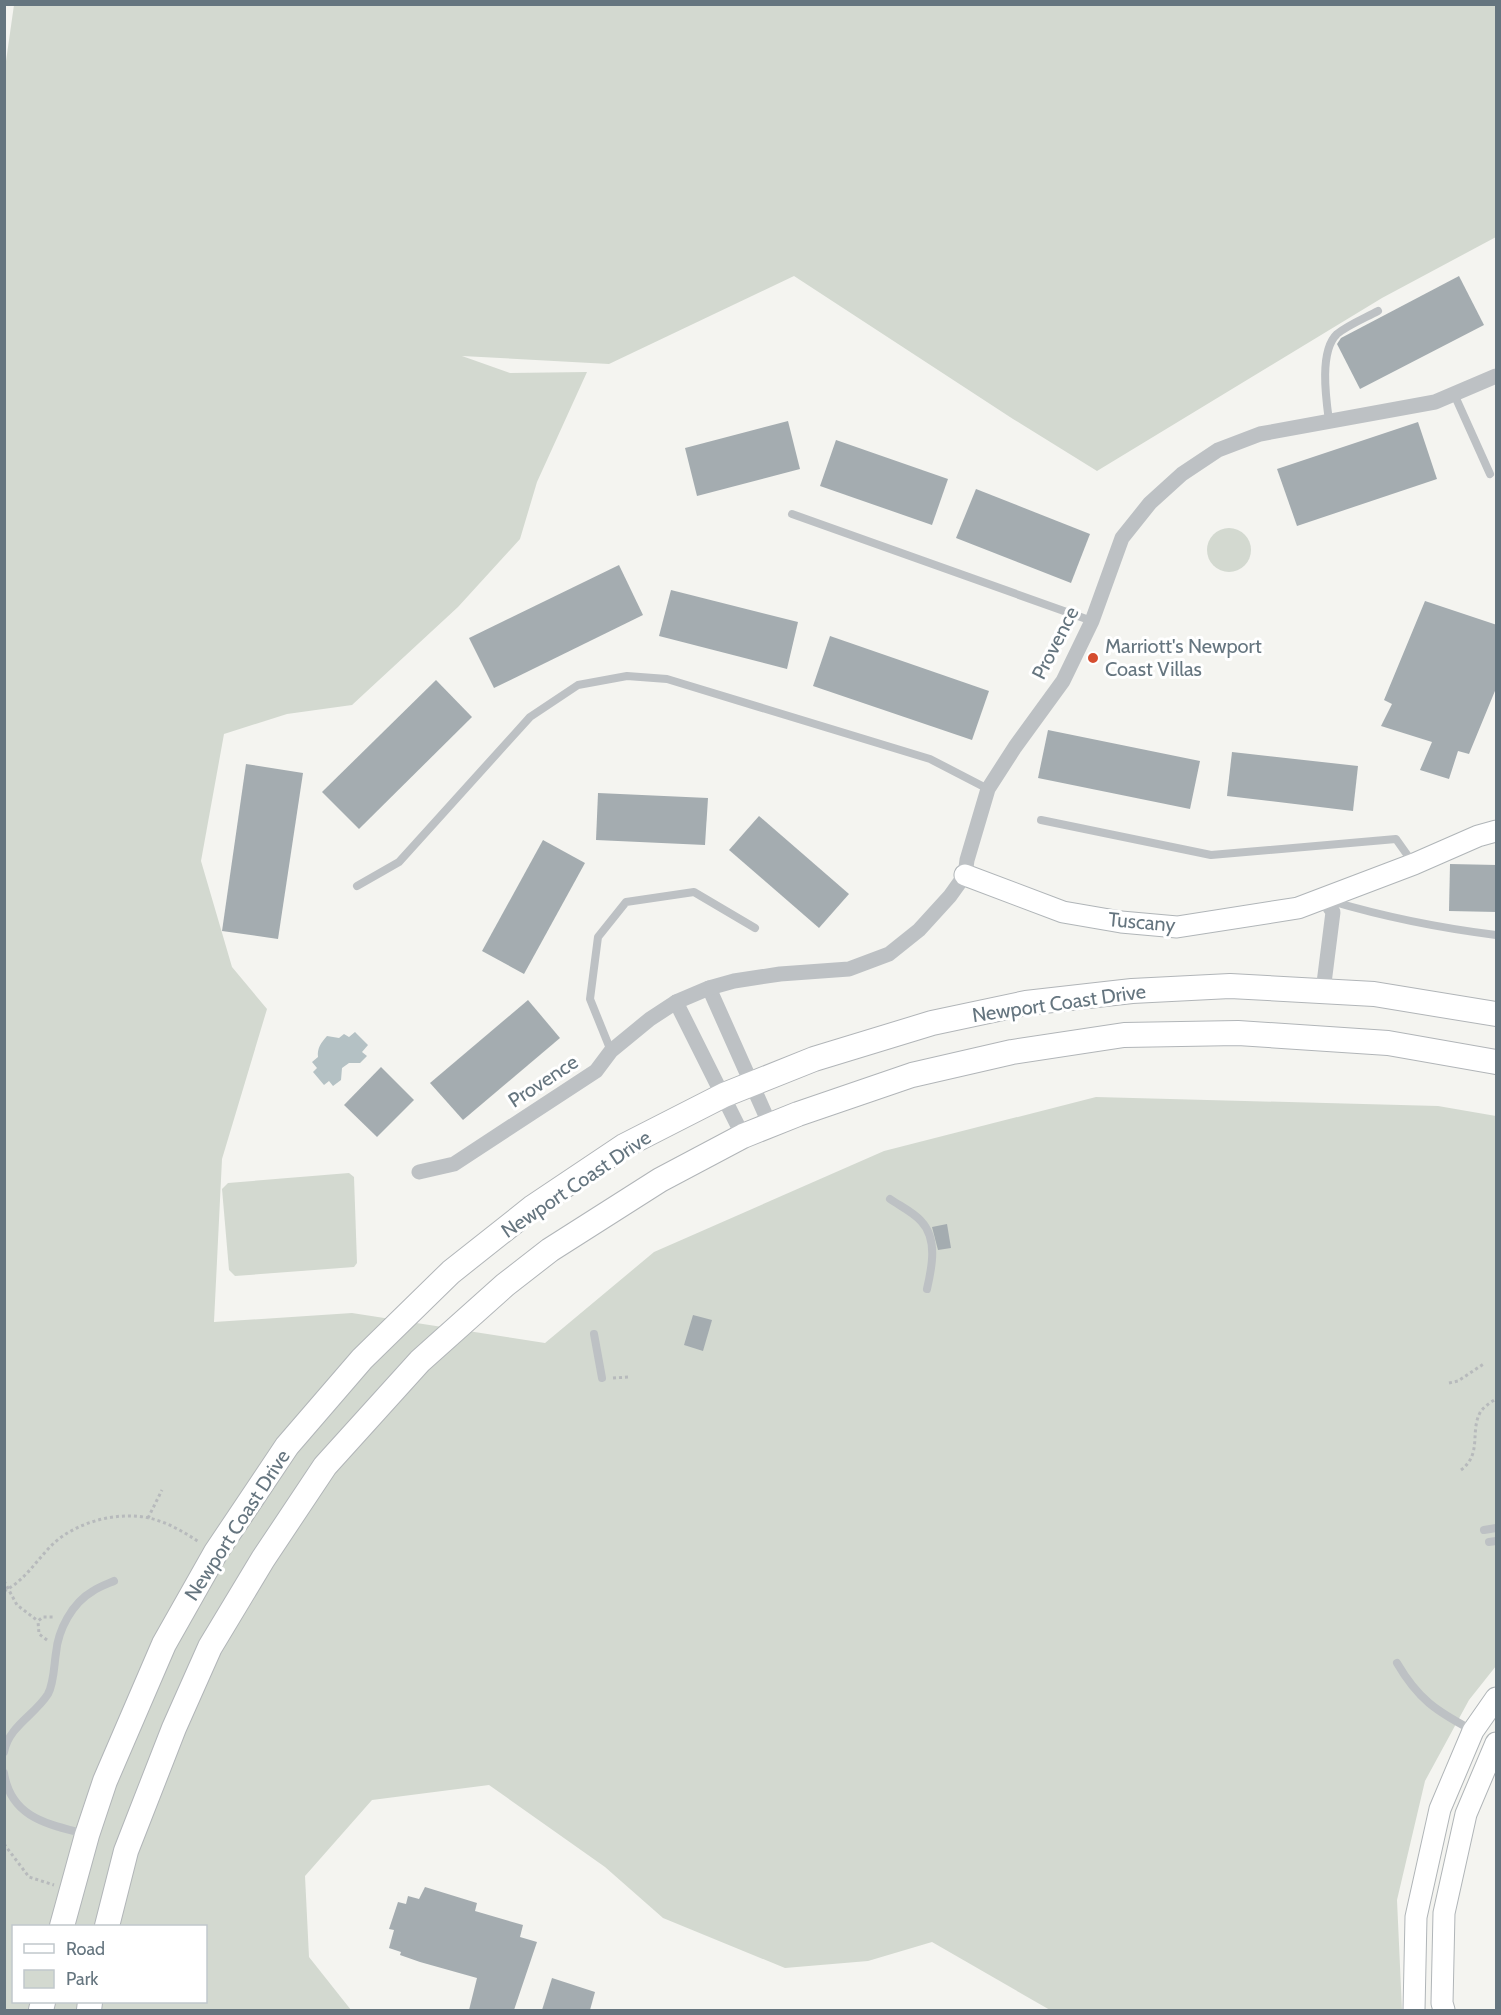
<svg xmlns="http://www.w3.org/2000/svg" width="1501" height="2015" font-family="Cabin,sans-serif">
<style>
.green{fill:#d3d9d0;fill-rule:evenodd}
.water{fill:#b4c1c4}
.building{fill:#a4acb0}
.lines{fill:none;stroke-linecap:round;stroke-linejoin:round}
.secondary-casing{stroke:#b0b5b8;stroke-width:23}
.primary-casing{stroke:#b1b5b8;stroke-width:26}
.path{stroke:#b7babc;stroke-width:3;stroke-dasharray:3 3;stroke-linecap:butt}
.lane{stroke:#bdc1c4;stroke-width:8}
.street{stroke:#bdc1c4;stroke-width:15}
.secondary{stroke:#fff;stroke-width:21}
.primary{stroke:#fff;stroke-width:24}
.poi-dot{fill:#d54d2f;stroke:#fff;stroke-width:2}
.labels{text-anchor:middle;stroke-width:6;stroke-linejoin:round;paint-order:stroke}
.street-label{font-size:20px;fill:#65757f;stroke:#fff}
.poi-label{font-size:20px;fill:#65757f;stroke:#fff;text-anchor:start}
</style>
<rect width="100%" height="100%" fill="#f4f4f0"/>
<g class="green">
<path d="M14,5H1496V237L1382,298L1097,471L1013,419L794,276L609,364L462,356L510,373L587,372L537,482L520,539L458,607L352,705L287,714L224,734L201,861L232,967L267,1009L222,1159L214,1322L352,1313L545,1343L654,1252L884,1151L1096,1097L1438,1106L1496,1116V1666L1469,1700L1425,1781L1397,1900L1402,2010H1050L932,1942L868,1961L785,1968L663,1918L605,1867L489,1785L372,1800L305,1876L309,1957L351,2010H5L4,75ZM14,1926H206V2002H14Z"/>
<circle cx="1229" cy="550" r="22"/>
<path d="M349,1173L354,1177L357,1263L354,1267L235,1276L229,1270L222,1189L228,1183Z"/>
</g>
<path class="water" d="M355,1032L368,1045L362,1052L367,1056L360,1063H349L342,1068L341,1080L333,1086L329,1081L324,1085L313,1072L317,1068L312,1062L318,1057C317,1048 321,1043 327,1036L339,1038L344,1034L349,1037Z"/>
<g class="building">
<path d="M1459,276L1484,325L1360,389L1337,344L1341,338Z"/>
<path d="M788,421L800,469L697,496L685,448Z"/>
<path d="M1418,422L1437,479L1297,526L1277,469Z"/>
<path d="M836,440L948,479L932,525L820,486Z"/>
<path d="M976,489L1090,534L1071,583L956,538Z"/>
<path d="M619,565L643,615L494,688L469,638Z"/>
<path d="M671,590L798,622L787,669L659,636Z"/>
<path d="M1425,601L1497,625V686L1469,754L1458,751L1449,779L1420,770L1432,742L1381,726L1392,704L1384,700Z"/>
<path d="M830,636L989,691L972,740L813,686Z"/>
<path d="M436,680L472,717L359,829L322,792Z"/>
<path d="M1048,730L1200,761L1190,809L1038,778Z"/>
<path d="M1232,752L1358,766L1353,811L1227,796Z"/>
<path d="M246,764L303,773L278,939L222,931Z"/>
<path d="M598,793L708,798L705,845L596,840Z"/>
<path d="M759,816L849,894L819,928L729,850Z"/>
<path d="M543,840L585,863L524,974L482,951Z"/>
<path d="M1450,864L1497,865V912L1449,911Z"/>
<path d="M528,1000L560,1038L463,1120L430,1083Z"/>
<path d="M381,1067L414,1100L377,1137L344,1105Z"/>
<path d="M947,1224L951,1248L938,1250L932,1227Z"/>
<path d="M693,1315L712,1320L703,1351L684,1345Z"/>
<path d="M425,1887L477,1903L475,1911L523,1925L520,1937L537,1942L514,2010H469L477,1978L420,1962L400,1955L401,1952L389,1948L394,1930L389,1929L398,1902L406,1904L408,1896L419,1899Z"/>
<path d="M552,1978L595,1992L590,2010H542Z"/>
</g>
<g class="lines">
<defs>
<g id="secondary">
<path d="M965,875L1063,912L1121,922L1177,927L1298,908L1414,864L1478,836L1496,831"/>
<path d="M1414,2010L1416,1917L1440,1809L1473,1731L1496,1698"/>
<path d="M1444,2010L1442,2003L1444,1913L1466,1814L1496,1743"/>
</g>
<g id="primary">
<path d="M62,1926L87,1835L105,1781L164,1644L216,1552L287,1446L362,1359L451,1272L533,1207L624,1146L724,1095L814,1059L932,1023L1026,1003L1132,991L1230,986L1374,994L1496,1014"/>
<path d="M107,1926L126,1851L174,1728L210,1647L263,1559L325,1466L420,1361L505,1285L550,1250L660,1180L743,1136L798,1114L912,1075L1012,1052L1124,1035L1238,1033L1388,1043L1496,1062"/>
<path d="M41,2010L43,2002"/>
<path d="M89,2010L90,2002"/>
</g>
</defs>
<use href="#secondary" class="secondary-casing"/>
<use href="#primary" class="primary-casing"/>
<g class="path">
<path d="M613,1378L629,1377"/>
<path d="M1449,1383L1458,1381L1485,1363"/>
<path d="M1461,1470C1483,1453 1469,1431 1481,1411C1485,1406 1491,1402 1496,1399"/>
<path d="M148,1518L162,1490"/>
<path d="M4,1581L17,1605L38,1621"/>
<path d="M4,1591C26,1580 37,1559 54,1543C77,1522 118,1511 149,1518C167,1522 184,1532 199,1542"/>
<path d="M47,1640L39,1634L38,1621L43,1617H55"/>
<path d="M4,1844L29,1877L54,1885"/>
</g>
<g class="lane">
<path d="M1454,394L1490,474"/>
<path d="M1329,421C1326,399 1319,351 1337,334C1348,325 1365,318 1378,311"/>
<path d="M792,514L1092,621"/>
<path d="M1041,820L1211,855L1396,839L1413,863"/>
<path d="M357,886L399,862L530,717L578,685L627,676L667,679L930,759L988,789"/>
<path d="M1331,901C1385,917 1440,928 1496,935"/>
<path d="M611,1051L590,999L598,937L626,902L694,892L755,928"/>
<path d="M890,1199C900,1206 913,1212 921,1221C938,1239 932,1267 927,1289"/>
<path d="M594,1334L602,1378"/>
<path d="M1484,1530L1496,1528"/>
<path d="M1489,1542L1496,1541"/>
<path d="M1397,1663C1418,1699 1436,1711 1472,1730"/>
<path d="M4,1752C9,1726 35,1715 48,1694C54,1683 54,1665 56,1653C58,1630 72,1603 93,1591C99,1587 107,1584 114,1581"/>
<path d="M4,1773C11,1818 48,1824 85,1834"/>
</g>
<g class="street">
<path d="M709,988L770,1125"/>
<path d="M1323,991L1333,912L1324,899"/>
<path d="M676,1002L743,1136"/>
<path d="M419,1172L454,1164L596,1071L611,1051L650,1019L676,1002L709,988L734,981L780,974L849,969L889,954L919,930L950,896L965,875L967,860L988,789L1015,747L1063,681L1092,621L1122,538L1150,503L1182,474L1218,450L1260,434L1435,402L1496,376"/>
</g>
<use href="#secondary" class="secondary"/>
<use href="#primary" class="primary"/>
</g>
<circle class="poi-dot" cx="1093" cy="658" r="6"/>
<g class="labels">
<g class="street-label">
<text transform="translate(1055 643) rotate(-63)" y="7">Provence</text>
<text transform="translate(1142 922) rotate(5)" y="7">Tuscany</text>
<text transform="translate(1059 1003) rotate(-8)" y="7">Newport Coast Drive</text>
<text transform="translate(543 1081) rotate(-33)" y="7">Provence</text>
<text transform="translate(576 1184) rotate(-34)" y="7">Newport Coast Drive</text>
<text transform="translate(237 1525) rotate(-57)" y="7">Newport Coast Drive</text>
</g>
<g class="poi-label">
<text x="1105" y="653">Marriott's Newport<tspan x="1105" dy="23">Coast Villas</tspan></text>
</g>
</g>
<rect width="1501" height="2015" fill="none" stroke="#65757f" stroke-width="12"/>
<rect x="12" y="1925" width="195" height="78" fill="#ffffff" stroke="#c1c8cc" stroke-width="1.5"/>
<rect x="24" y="1944" width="30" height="9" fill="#ffffff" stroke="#c1c8cc" stroke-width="1.5"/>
<text x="66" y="1955" font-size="18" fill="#65757f">Road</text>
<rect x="24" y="1970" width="30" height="18" fill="#d3d9d0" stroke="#c1c8cc" stroke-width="1.5"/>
<text x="66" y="1985" font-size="18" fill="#65757f">Park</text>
</svg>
